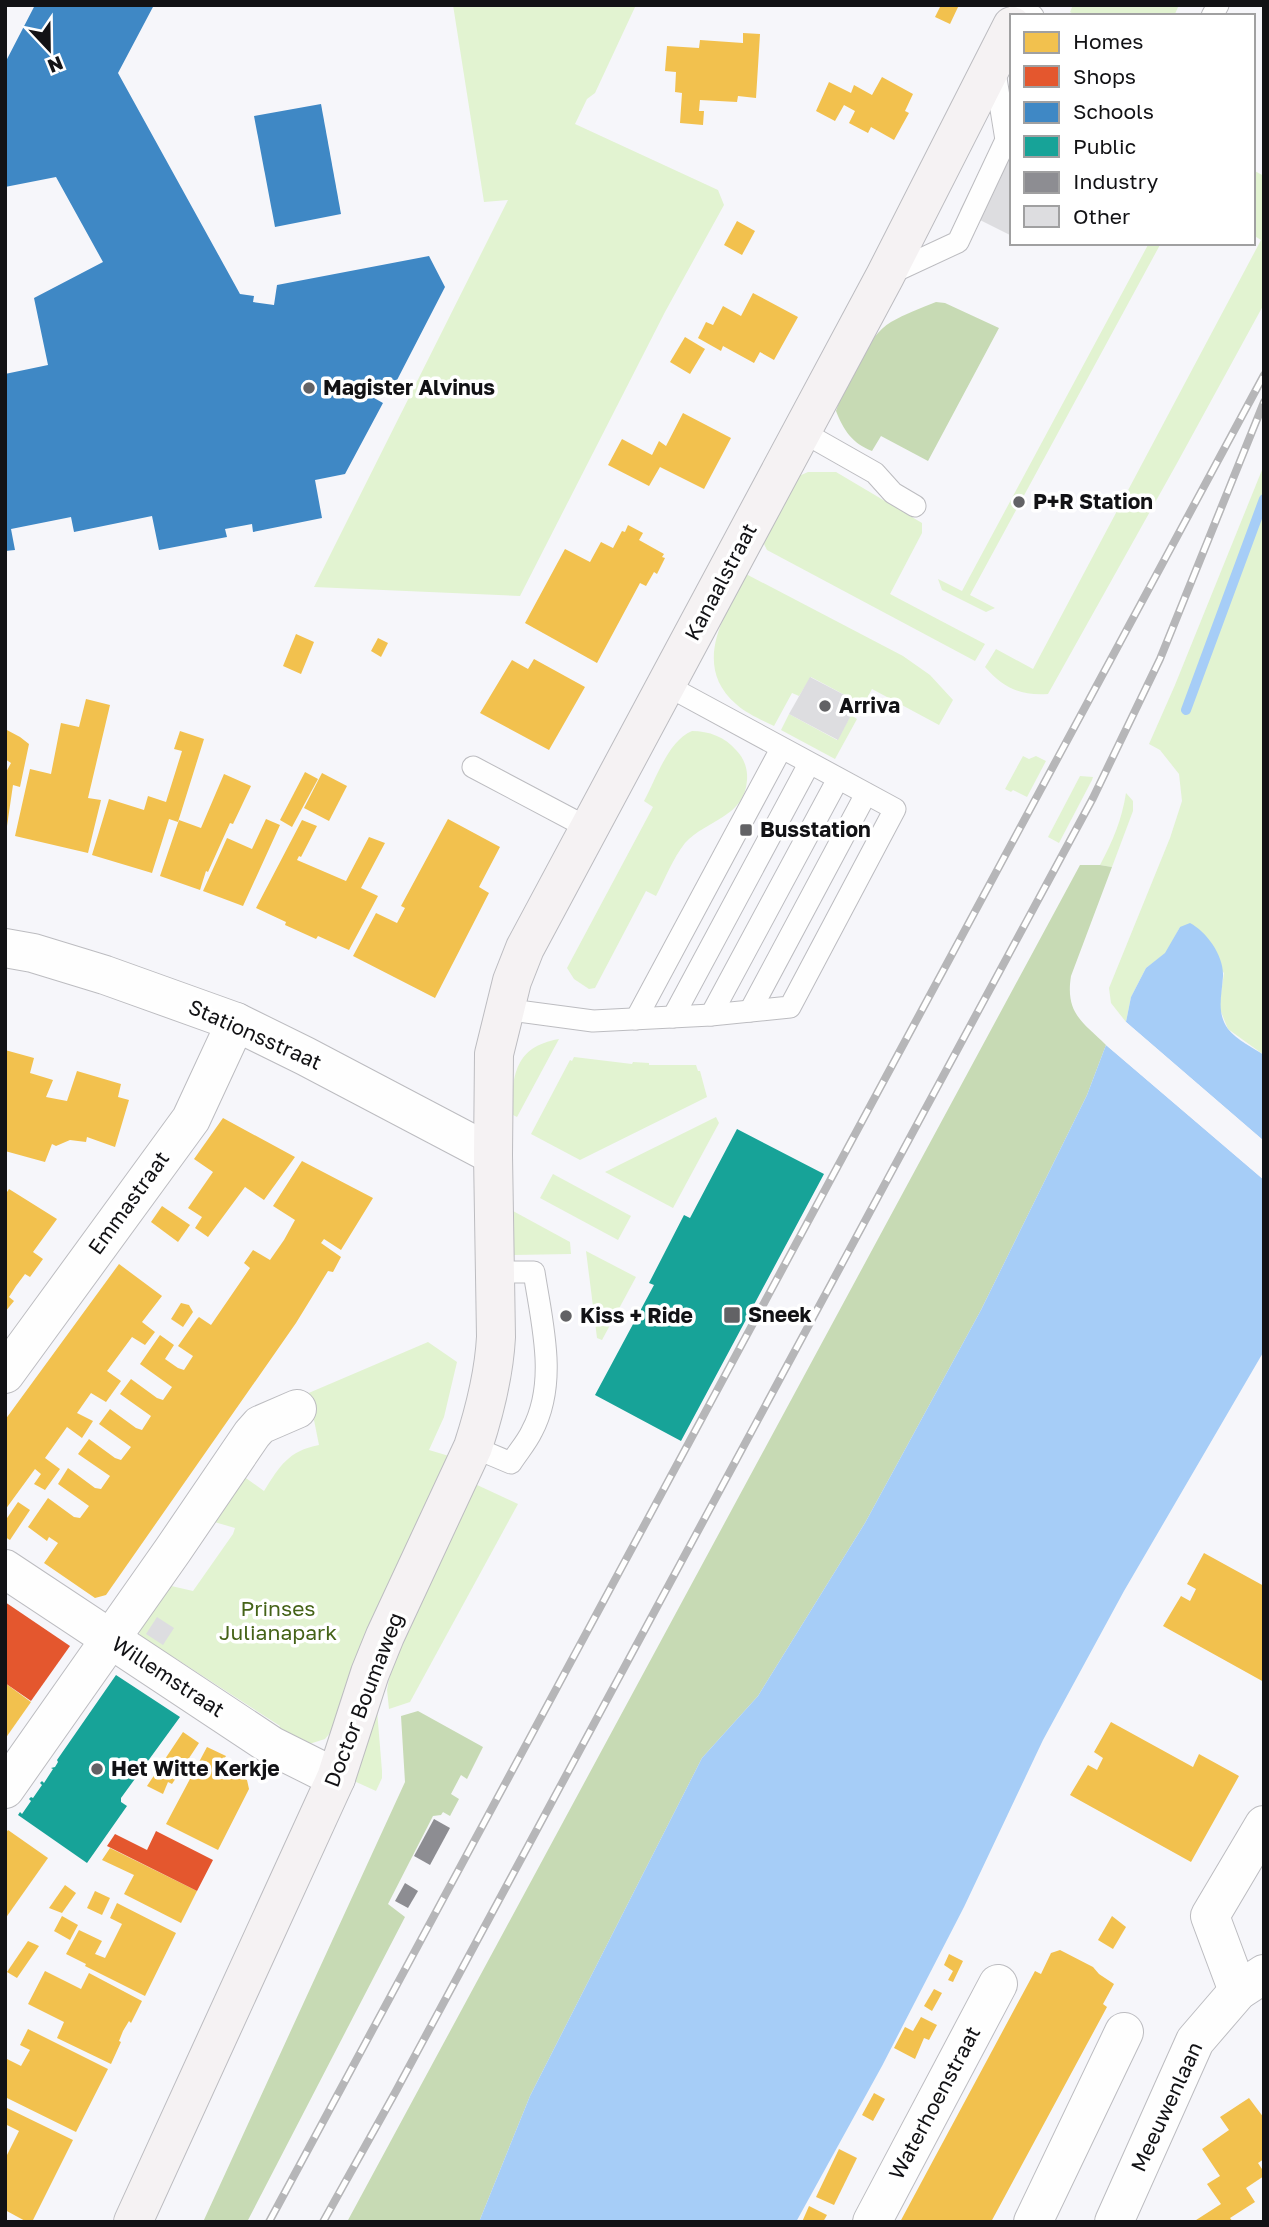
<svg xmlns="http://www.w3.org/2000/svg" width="1269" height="2227" font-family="'Golos Text',sans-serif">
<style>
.green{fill:#e2f3d1}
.forest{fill:#c7dab4}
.water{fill:#a6cdf7}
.pier{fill:#f6f6fa}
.homes{fill:#f2c14e}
.shops{fill:#e4572e}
.schools{fill:#3f88c5}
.public{fill:#17a398}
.industry{fill:#8d8d92}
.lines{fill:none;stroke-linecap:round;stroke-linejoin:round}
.stream{stroke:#a6cdf7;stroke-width:10}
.building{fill:#dddde0}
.service-casing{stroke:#bcbcc0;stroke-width:23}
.minor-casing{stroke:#bcbcc0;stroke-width:40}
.secondary-casing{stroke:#bcbcc0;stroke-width:40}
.service{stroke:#fefefe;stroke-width:21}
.minor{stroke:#fefefe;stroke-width:38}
.secondary{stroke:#f5f2f3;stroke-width:38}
.rail-casing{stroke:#b6b6b8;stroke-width:8}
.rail{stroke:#fff;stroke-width:5;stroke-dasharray:16;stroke-linecap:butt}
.poi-dot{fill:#626265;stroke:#fff;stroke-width:2.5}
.labels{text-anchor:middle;stroke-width:7;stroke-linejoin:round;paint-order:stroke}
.poi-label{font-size:21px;font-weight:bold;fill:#121215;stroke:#fff;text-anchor:start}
.street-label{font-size:21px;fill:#121215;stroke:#fff}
.park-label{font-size:21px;fill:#456318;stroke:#fff}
</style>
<rect width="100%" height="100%" fill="#f6f6fa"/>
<g class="green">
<path d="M453,5H636L595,93L587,99L575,124L718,190L724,205L665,312L520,596L314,587L508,200L484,202Z"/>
<path d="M1073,5H1179L1174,16H1077L1070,12Z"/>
<path d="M1253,170L1264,176V304L1176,465L1048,694C1021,696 1003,688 985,667L996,649L1033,669L1261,240L1253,235V197L1256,192L1253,191Z"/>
<path d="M1149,243H1161L970,595L995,608L986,612L942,590L938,579L962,591Z"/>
<path d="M1264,465V1055L1228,1029L1219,1007L1224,973L1180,927L1166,953L1146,968L1131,997L1126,1022L1111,1003L1109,988L1170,838L1182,801L1179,774L1160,750L1149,744L1175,685Z"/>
<path d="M808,472H836L922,523V533L890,594L985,644L975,661L767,550L764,544L765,538L799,476Z"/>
<path d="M746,574L903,656L930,675L953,700L939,725L872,689L859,713L854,711L858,702L811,677L799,696L792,693L774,726C762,720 747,714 736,704C691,665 725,614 746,574Z"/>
<path d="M789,714L837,740L851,715L857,719L835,759L781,730Z"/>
<path d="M692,731C709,731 725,737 736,750C744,758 748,769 747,780C745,817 706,820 685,843C673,858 665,879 656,896L646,891L595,988L589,989L574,979L567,968L653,807L644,801C656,779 668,741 692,731Z"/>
<path d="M1023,756L1029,759L1036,756L1046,761L1027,797L1013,790L1011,792L1005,789Z"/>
<path d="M1080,776L1093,777L1092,780L1059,843L1048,837Z"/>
<path d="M1126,793L1133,801V811L1112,867L1100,865C1113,841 1122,819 1126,793Z"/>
<path d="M559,1039L517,1117L511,1114C513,1075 514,1047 559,1039Z"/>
<path d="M574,1057L632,1064L633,1062L649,1063V1065H696L698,1071H700L707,1097L580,1160L531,1134L570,1060L572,1061Z"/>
<path d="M716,1117L719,1123L673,1208L605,1172Z"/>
<path d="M553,1174L631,1216L618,1240L540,1198Z"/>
<path d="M513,1211L570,1242L571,1254L513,1255Z"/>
<path d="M586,1251L636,1277L602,1340L597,1338Z"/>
<path d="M428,1342L457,1362L444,1417L429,1450L449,1456L335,1727L325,1739L306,1745L277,1731L280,1726L172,1656L164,1658L142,1644L138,1627L167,1585L193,1591L233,1534L235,1528L211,1521L243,1476L264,1491C280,1466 288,1451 319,1445L314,1420L309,1421L304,1395Z"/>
<path d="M475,1484L518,1504L410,1702L389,1709L387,1690L391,1668Z"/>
<path d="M377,1710L382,1771V1778L376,1791L354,1781Z"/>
</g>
<g class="forest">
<path d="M936,302L945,303L999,328L928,461L881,436L872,451C852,443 844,431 836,411C845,386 867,336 891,322C905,314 921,308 936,302Z"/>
<path d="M1080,865H1100L1112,867L1071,976C1065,1014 1083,1022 1106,1045L1087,1095L981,1310L865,1523L758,1696L702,1758L530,2096L479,2222H347Z"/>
<path d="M418,1711L483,1747L467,1779L461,1775L451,1794L459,1799L450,1816L443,1812L441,1815L433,1816L388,1904L405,1917L247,2222H203L405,1782L401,1716Z"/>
</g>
<g class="water">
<path d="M1190,923C1207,932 1224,956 1223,976C1222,995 1216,1012 1228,1029C1237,1040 1253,1048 1264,1055V1141L1126,1022L1131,997L1146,968L1165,953L1180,927Z"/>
<path d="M1106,1045L1264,1180V1351L1124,1591L1043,1740L964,1907L882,2066L796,2222H479L530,2096L702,1758L758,1696L865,1523L981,1310L1087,1095Z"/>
</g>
<g class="pier">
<path d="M1126,1022L1264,1141V1144L1123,1024Z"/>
<path d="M1108,1042L1264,1176V1180L1106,1045Z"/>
</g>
<g class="homes">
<path d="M941,5H959L950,24L935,17Z"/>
<path d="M743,33L760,34L756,98L738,96L737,102L700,100L699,111H704L703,125L680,123L682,93L675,92L676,72L665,71L667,46L699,48L700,40L743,43Z"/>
<path d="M882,77L913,94L905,111L909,113L894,140L871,127L868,133L849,123L855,111L844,105L835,121L816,111L829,82L851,93L854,85L872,95Z"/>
<path d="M737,221L755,231L742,255L724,245Z"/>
<path d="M753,293L798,317L774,360L760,352L754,363L723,346L721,351L698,338L706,322L713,325L723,306L741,316Z"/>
<path d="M685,337L705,349L690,374L670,362Z"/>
<path d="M683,413L731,438L704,489L660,467L649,486L608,465L622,439L652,455L659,441L666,446Z"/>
<path d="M628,525L643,533L639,540L664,554L662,557L665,558L657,574L654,572L646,586L640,583L597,663L525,623L565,549L590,562L601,542L613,548L622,531L625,532Z"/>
<path d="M296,634L314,642L301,674L283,666Z"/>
<path d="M378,638L388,643L381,657L371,651Z"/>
<path d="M534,659L585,687L549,750L480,713L512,660L528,669Z"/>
<path d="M86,699L110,705L88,798L101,800L88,853L15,836L30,769L51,774L61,723L79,727Z"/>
<path d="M5,729L20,737L29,744L20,787L13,785L7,826L5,774L11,763L5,759Z"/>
<path d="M180,731L204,739L178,822L169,819L152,873L92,855L109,799L144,810L148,796L166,802L182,751L174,749Z"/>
<path d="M305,772L318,779L292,827L280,820Z"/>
<path d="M322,773L347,786L329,821L304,808Z"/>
<path d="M224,774L251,786L233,824L230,823L208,872L206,871L200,890L160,876L179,820L201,828Z"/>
<path d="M266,819L280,825L243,906L203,891L227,838L252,849Z"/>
<path d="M448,819L500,847L479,887L489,893L435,998L353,956L376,913L397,923L405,908L401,906Z"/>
<path d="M302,820L317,826L301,857L299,856L297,860L346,881L369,837L385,843L361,888L378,896L349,950L318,936L316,939L285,925L286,922L256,908Z"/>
<path d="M5,1050L34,1058L30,1073L53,1080L46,1097L67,1101L77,1071L121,1084L118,1097L129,1100L115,1147L87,1137L86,1142L70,1140L56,1146L52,1144L45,1162L5,1151Z"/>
<path d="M223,1118L295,1157L264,1200L245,1187L208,1237L195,1228L202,1217L188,1208L213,1172L194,1159Z"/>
<path d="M302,1161L373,1198L341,1250L324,1239L321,1243L341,1257L333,1272L328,1271L296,1323L106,1595L95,1598L44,1563L58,1543L49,1537L47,1541L28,1527L48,1498L74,1517L80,1518L89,1506L58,1484L68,1468L95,1488L101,1489L110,1476L78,1454L89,1439L115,1458L121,1460L131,1447L99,1424L110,1409L136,1428L142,1430L151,1416L120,1394L131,1379L157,1398L163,1400L172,1387L140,1364L160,1335L174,1345L165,1359L178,1368L184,1370L193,1356L178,1346L197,1319L199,1317L211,1325L250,1268L244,1263L253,1250L270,1260L284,1240L295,1220L273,1206Z"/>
<path d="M9,1189L57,1219L33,1252L43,1259L30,1277L25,1274L16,1286L9,1297L14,1301L5,1312V1195Z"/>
<path d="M162,1206L190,1225L178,1242L151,1222Z"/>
<path d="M119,1264L162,1296L142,1322L155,1332L145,1345L132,1337L107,1371L121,1381L106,1402L91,1393L77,1413L93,1421L82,1438L67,1427L45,1458L60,1469L45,1490L34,1484L41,1474L35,1469L5,1510V1420Z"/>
<path d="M181,1303L189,1305L193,1312L183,1327L171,1319Z"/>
<path d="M18,1502L30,1510L10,1540L5,1537V1521Z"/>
<path d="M1204,1553L1264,1586V1682L1163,1626L1181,1596L1190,1601L1196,1589L1187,1584Z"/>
<path d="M5,1683L31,1702L5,1739Z"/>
<path d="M1111,1722L1193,1767L1199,1754L1239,1776L1191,1862L1070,1795L1088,1765L1097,1770L1103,1758L1094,1752Z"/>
<path d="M183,1732L199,1743L172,1784L168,1782L163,1794L147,1786Z"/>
<path d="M207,1747L226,1756L220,1766L247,1780L249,1789L218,1850L166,1824Z"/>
<path d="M8,1830L48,1858L5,1919V1834Z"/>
<path d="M110,1848L197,1891L181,1923L124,1894L134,1875L102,1860Z"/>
<path d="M65,1885L76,1893L62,1913L49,1908Z"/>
<path d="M95,1891L110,1898L102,1915L87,1908Z"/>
<path d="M117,1903L176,1933L145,1996L85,1966L86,1964L66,1954L79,1930L102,1941L95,1954L105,1958L122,1924L110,1918Z"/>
<path d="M62,1916L78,1925L70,1940L54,1931Z"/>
<path d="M1112,1916L1126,1927L1113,1949L1098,1940Z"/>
<path d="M28,1941L39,1946L17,1978L7,1972Z"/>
<path d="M1060,1950L1093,1967L1099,1974L1114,1984L1103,2004L1107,2007L991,2222H900L1035,1971L1041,1974L1051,1953Z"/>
<path d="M949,1954L963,1961L953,1982L948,1980L953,1971L944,1965Z"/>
<path d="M45,1971L81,1989L89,1973L142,2001L131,2023L129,2021L123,2031L119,2041L121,2042L111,2064L57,2038L64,2022L28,2004Z"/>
<path d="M934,1989L942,1993L932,2011L924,2006Z"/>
<path d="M921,2017L937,2025L929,2040L924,2038L915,2059L894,2048L905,2027L913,2031Z"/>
<path d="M28,2029L108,2069L76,2132L5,2097V2058L21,2066L30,2050L20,2045Z"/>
<path d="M874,2093L885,2099L873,2121L862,2115Z"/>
<path d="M1249,2098L1264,2118V2159L1258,2163L1264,2172V2176L1246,2188L1255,2202L1230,2218L1233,2222H1193L1221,2204L1207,2184L1220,2176L1202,2149L1229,2130L1220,2117Z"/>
<path d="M5,2107L73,2140L32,2222H27L5,2210V2159L19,2131L5,2124Z"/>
<path d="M839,2149L857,2158L834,2205L816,2197Z"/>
<path d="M809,2206L827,2215L823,2222H802Z"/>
</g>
<g class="shops">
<path d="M5,1602L70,1646L31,1701L5,1683Z"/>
<path d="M156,1831L213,1860L197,1891L107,1846L115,1834L147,1850Z"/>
</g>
<g class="schools">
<path d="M35,5H154L118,73L240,294L254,296L253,302L274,305L277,285L429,256L445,287L396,382L392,386L380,389L374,398L383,403L345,474L315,480L322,518L253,532L252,524L225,529L227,537L159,550L152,516L74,532L71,517L11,529L15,550L5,551V374L48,365L34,298L103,262L56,177L5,187V63Z"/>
<path d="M321,104L341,214L275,227L254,116Z"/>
</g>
<g class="public">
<path d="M737,1129L824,1174L681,1441L595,1395L654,1285L649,1283L684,1215L690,1218Z"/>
<path d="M116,1675L180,1717L121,1798V1802L127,1806L87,1863L18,1815L20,1812L22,1814L31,1801L29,1799L31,1797L33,1798L42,1785L40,1783L42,1781L44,1783L53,1769L51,1768L55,1767L58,1762L57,1760Z"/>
</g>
<g class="industry">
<path d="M434,1819L450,1828L430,1865L414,1856Z"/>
<path d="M405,1883L418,1891L408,1908L395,1901Z"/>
</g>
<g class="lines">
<path class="stream" d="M1186,710L1264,499"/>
</g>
<g class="building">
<path d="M1009,158L1012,159V236L960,210L982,167L1000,176Z"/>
<path d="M810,677L858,702L838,740L789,714Z"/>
<path d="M157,1617L174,1628L163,1645L146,1634Z"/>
</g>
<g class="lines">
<defs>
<g id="service">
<path d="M1019,11L1033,16"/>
<path d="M1212,16L1218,5"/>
<path d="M887,275L958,242L1006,140L994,66"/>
<path d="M801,431L875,473L893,493L915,506"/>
<path d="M473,767L590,829"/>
<path d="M504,1009L593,1021L711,1015L790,1007L895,809L666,685"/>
<path d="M750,1011L866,794"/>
<path d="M711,1015L838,779"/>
<path d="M673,1017L809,764"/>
<path d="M636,1019L781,749"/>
<path d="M473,1447L511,1463C518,1452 527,1442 532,1431C558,1382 542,1324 534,1272H495"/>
</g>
<g id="minor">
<path d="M5,948L33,953L105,975L236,1022L305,1056L493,1155"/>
<path d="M5,1374L191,1119L236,1022"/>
<path d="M5,1569L272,1746L336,1778"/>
<path d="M5,1789L173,1550L252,1434L260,1425L297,1409"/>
<path d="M1238,1991L1210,1916L1264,1825"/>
<path d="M872,2222L998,1984"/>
<path d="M1033,2222L1124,2032"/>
<path d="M1114,2222L1195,2041L1238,1991L1264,1974"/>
</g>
<path id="secondary" d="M133,2222L336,1778L370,1673L385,1636L473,1447C485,1410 494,1375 496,1337L493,1155L494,1054L512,981L525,948L885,276L1012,26"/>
</defs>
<use href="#service" class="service-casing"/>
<use href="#minor" class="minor-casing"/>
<use href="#secondary" class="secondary-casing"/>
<use href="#service" class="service"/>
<use href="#minor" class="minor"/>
<use href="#secondary" class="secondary"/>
<defs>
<g id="rail">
<path d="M269,2222L1264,375"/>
<path d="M323,2222L396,2091L1093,798L1160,659L1264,402"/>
</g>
</defs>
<use href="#rail" class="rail-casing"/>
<use href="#rail" class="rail"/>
</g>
<g class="poi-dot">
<circle cx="309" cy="388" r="7"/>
<circle cx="1019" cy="502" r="7"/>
<circle cx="825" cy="706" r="7"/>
<rect x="739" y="823" width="14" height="14" rx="3.5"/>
<rect x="723" y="1306" width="18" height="18" rx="3.5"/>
<circle cx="566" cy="1316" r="7"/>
<circle cx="97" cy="1769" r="7"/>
</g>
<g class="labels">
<g class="poi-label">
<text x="323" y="395">Magister Alvinus</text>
<text x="1033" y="509">P+R Station</text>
<text x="839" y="713">Arriva</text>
<text x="760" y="837">Busstation</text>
<text x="748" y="1322">Sneek</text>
<text x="580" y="1323">Kiss + Ride</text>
<text x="111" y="1776">Het Witte Kerkje</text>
</g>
<g class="street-label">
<text transform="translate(721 582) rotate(-62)" y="7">Kanaalstraat</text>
<text transform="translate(255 1035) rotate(24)" y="7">Stationsstraat</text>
<text transform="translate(129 1203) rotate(-54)" y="7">Emmastraat</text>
<text transform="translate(168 1677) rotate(33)" y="7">Willemstraat</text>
<text transform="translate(364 1700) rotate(-69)" y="7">Doctor Boumaweg</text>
<text transform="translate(935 2103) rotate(-62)" y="7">Waterhoenstraat</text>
<text transform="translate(1167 2107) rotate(-65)" y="7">Meeuwenlaan</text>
</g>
<g class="park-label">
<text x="278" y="1616">Prinses<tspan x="278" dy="24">Julianapark</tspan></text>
</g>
</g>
<rect width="1269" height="2227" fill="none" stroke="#121215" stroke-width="14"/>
<rect x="1010" y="14" width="245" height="231" fill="#ffffff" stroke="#a0a0a1" stroke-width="2"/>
<rect x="1024" y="32" width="35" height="21" fill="#f2c14e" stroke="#a0a0a1" stroke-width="2"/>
<text x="1073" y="49" font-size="21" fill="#121215">Homes</text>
<rect x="1024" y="66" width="35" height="21" fill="#e4572e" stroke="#a0a0a1" stroke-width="2"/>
<text x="1073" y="84" font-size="21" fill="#121215">Shops</text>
<rect x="1024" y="102" width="35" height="21" fill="#3f88c5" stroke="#a0a0a1" stroke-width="2"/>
<text x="1073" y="119" font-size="21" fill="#121215">Schools</text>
<rect x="1024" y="136" width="35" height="21" fill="#17a398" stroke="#a0a0a1" stroke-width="2"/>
<text x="1073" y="154" font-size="21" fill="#121215">Public</text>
<rect x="1024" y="172" width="35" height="21" fill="#8d8d92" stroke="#a0a0a1" stroke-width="2"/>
<text x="1073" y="189" font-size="21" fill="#121215">Industry</text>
<rect x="1024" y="206" width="35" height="21" fill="#dddde0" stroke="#a0a0a1" stroke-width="2"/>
<text x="1073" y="224" font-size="21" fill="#121215">Other</text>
<g transform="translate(49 49) rotate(158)" stroke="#ffffff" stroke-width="5" paint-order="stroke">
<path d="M0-5L12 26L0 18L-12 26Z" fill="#121215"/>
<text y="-10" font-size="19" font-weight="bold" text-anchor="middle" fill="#121215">N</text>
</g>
</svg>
